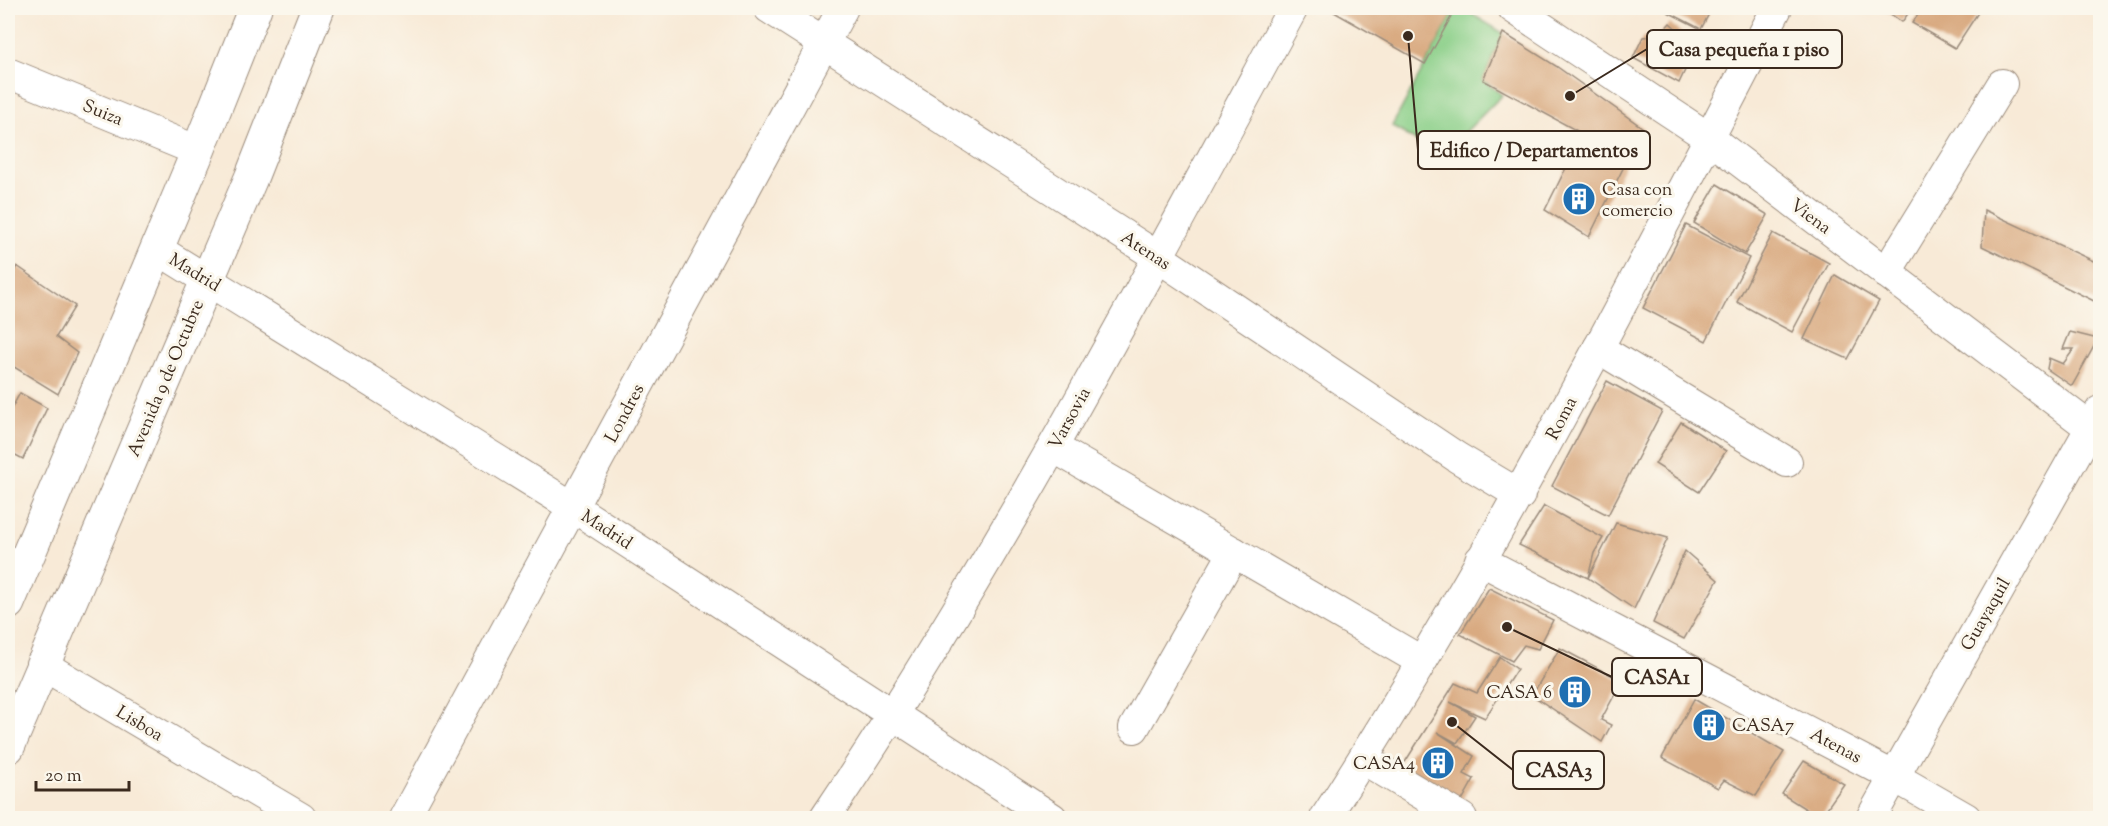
<svg xmlns="http://www.w3.org/2000/svg" width="2108" height="826" font-family="'Sorts Mill Goudy',serif">
<style>
.green{fill:#8acf88;stroke:#627c53;stroke-width:1.5}
.building{fill:#d9aa81}
.lines{fill:none;stroke-linecap:round;stroke-linejoin:round}
.minor-casing{stroke:#9a8a7a;stroke-width:32}
.primary-casing{stroke:#9a8a7a;stroke-width:35}
.minor{stroke:#fff;stroke-width:30}
.primary{stroke:#fff;stroke-width:33}
.labels{text-anchor:middle;stroke-width:6;stroke-linejoin:round;paint-order:stroke}
.street-label{font-size:18px;fill:#3b2a1e;stroke:#fbf7ec}
.poi-label{font-size:18px;fill:#3b2a1e;stroke:#fbf7ec;text-anchor:start}
.leader{fill:none;stroke:#3b2a1e;stroke-width:2}
.callout-dot{fill:#3b2a1e;stroke:#fbf7ec;stroke-width:2}
.callout{fill:#fbf7ec;stroke:#3b2a1e;stroke-width:2}
.callout-label{font-size:20px;text-anchor:middle;font-weight:bold;fill:#3b2a1e}
</style>
<rect width="100%" height="100%" fill="#fbf7ec"/>
<filter id="ink" filterUnits="userSpaceOnUse"><feTurbulence type="fractalNoise" baseFrequency=".0167" numOctaves="2"/><feDisplacementMap in="SourceGraphic" scale="12" xChannelSelector="R" yChannelSelector="G"/><feConvolveMatrix kernelMatrix="1 2 1 2 8 2 1 2 1" color-interpolation-filters="sRGB"/></filter>
<filter id="wash" filterUnits="userSpaceOnUse"><feTurbulence type="fractalNoise" baseFrequency=".008" numOctaves="4" result="noise"/><feDisplacementMap in="SourceGraphic" scale="24" xChannelSelector="R" yChannelSelector="G"/><feGaussianBlur stdDeviation="1.35" result="paint"/><feColorMatrix in="noise" values="0 0 0 0 0 0 0 0 0 0 0 0 0 0 0 0 0 1.4 0 .05"/><feComposite in="paint" operator="in"/></filter>
<g filter="url(#wash)">
<rect width="100%" height="100%" fill="#f8ead7"/>
<path class="green" d="M1456,8H1462L1503,33L1483,80L1502,95L1441,157L1392,126Z"/>
<g id="blocks">
<g class="building">
<path d="M1327,8H1456L1425,64Z"/>
<path d="M1660,8H1712L1701,29Z"/>
<path d="M1882,8H1912L1902,22Z"/>
<path d="M1923,8H1981L1955,48L1912,23Z"/>
<path d="M1670,23L1696,47L1679,83L1633,58L1643,37L1658,36Z"/>
<path d="M1503,33L1556,66L1643,128L1589,237L1545,210L1583,134L1483,80Z"/>
<path d="M1717,184L1768,215L1745,254L1694,223Z"/>
<path d="M1984,210L2100,264V299L2098,303L1982,246Z"/>
<path d="M1686,225L1749,258L1706,341L1643,308Z"/>
<path d="M1773,233L1829,263L1792,332L1737,302Z"/>
<path d="M17,266L75,306L56,337L77,353L58,394L11,365L8,370V281Z"/>
<path d="M1835,275L1879,301L1848,359L1804,339Z"/>
<path d="M2070,332L2098,339L2072,386L2047,369L2049,358L2063,364L2074,349H2063Z"/>
<path d="M1607,381L1662,411L1608,515L1552,486Z"/>
<path d="M20,393L47,408L23,459L8,451V415Z"/>
<path d="M1681,422L1726,451L1699,492L1655,464Z"/>
<path d="M1544,506L1603,538L1594,553L1588,578L1616,523L1668,538L1634,609L1588,578L1519,545Z"/>
<path d="M1685,551L1718,580L1684,639L1653,623Z"/>
<path d="M1489,588L1553,620L1538,649L1524,645L1512,661L1460,634Z"/>
<path d="M1560,648L1622,681L1601,720L1611,725L1602,742L1532,695Z"/>
<path d="M1500,657L1517,669L1485,718L1450,702L1475,716L1457,743L1437,732L1474,756L1464,774L1474,779L1460,804L1400,770L1455,683L1477,693Z"/>
<path d="M1694,699L1784,752L1756,796L1724,780L1718,788L1662,758Z"/>
<path d="M1804,761L1844,784L1820,818L1782,794Z"/>
</g>
</g>
</g>
<g filter="url(#ink)">
<use href="#blocks" fill-opacity="0" stroke="#9a8a7a" stroke-width="1.5"/>
<g class="lines">
<defs>
<g id="minor">
<path d="M769,8L1158,257L1458,458L1520,495"/>
<path d="M1513,8L1709,138L2100,435"/>
<path d="M8,73L198,151"/>
<path d="M157,249L573,507L1052,818"/>
<path d="M1886,273L2002,84"/>
<path d="M1598,348L1787,462"/>
<path d="M1053,447L1421,661"/>
<path d="M1480,560L1893,776L1966,818"/>
<path d="M41,664L301,818"/>
<path d="M1134,728L1234,552"/>
<path d="M1363,759L1462,818"/>
<path d="M404,818L843,8"/>
<path d="M825,818C999,559 1145,282 1293,8"/>
<path d="M1325,818C1493,558 1634,282 1777,8"/>
<path d="M1871,818L2100,411"/>
</g>
<g id="primary">
<path d="M8,603L198,151L255,8"/>
<path d="M8,747L251,178L318,8"/>
</g>
</defs>
<use href="#minor" class="minor-casing"/>
<use href="#primary" class="primary-casing"/>
<use href="#minor" class="minor"/>
<use href="#primary" class="primary"/>
</g>
</g>
<defs>
<symbol id="building-disc" viewBox="-11 -11 22 22"><circle r="9.5" fill="#1f6fb2" stroke="#fbf7ec"/><path d="M-4-6H4V6H1V3H-1V6H-4ZM-2.5-4.3h1.7v1.8h-1.7ZM.8-4.3h1.7v1.8H.8ZM-2.5-1h1.7V.8h-1.7ZM.8-1h1.7V.8H.8Z" fill="#fff"/></symbol>
</defs>
<g fill-rule="evenodd">
<use href="#building-disc" x="1560" y="180" width="38" height="38"/>
<use href="#building-disc" x="1556" y="673" width="38" height="38"/>
<use href="#building-disc" x="1690" y="706" width="38" height="38"/>
<use href="#building-disc" x="1419" y="744" width="38" height="38"/>
</g>
<g class="labels">
<g class="street-label">
<text transform="translate(103 112) rotate(22)" y="6">Suiza</text>
<text transform="translate(1811 216) rotate(37)" y="6">Viena</text>
<text transform="translate(1146 250) rotate(33)" y="6">Atenas</text>
<text transform="translate(195 272) rotate(31)" y="6">Madrid</text>
<text transform="translate(165 378) rotate(-67)" y="6">Avenida 9 de Octubre</text>
<text transform="translate(624 413) rotate(-62)" y="6">Londres</text>
<text transform="translate(1069 418) rotate(-61)" y="6">Varsovia</text>
<text transform="translate(1561 418) rotate(-62)" y="6">Roma</text>
<text transform="translate(607 529) rotate(33)" y="6">Madrid</text>
<text transform="translate(1985 614) rotate(-60)" y="6">Guayaquil</text>
<text transform="translate(140 723) rotate(31)" y="6">Lisboa</text>
<text transform="translate(1836 745) rotate(28)" y="6">Atenas</text>
</g>
<g class="poi-label">
<text x="1602" y="195">Casa con<tspan x="1602" dy="21">comercio</tspan></text>
<text x="1552" y="698" text-anchor="end">CASA 6</text>
<text x="1732" y="731">CASA7</text>
<text x="1415" y="769" text-anchor="end">CASA4</text>
</g>
</g>
<path class="leader" d="M1570 96L1647 49M1408 36L1418 150M1507 627L1612 677M1452 722L1513 770"/>
<g class="callout-dot">
<circle cx="1570" cy="96" r="6"/>
<circle cx="1408" cy="36" r="6"/>
<circle cx="1507" cy="627" r="6"/>
<circle cx="1452" cy="722" r="6"/>
</g>
<g class="callout">
<rect x="1647" y="30" width="195" height="38" rx="6"/>
<rect x="1418" y="131" width="232" height="38" rx="6"/>
<rect x="1612" y="658" width="90" height="38" rx="6"/>
<rect x="1513" y="751" width="91" height="38" rx="6"/>
</g>
<g class="callout-label">
<text x="1744" y="56">Casa pequeña 1 piso</text>
<text x="1534" y="157">Edifico / Departamentos</text>
<text x="1657" y="684">CASA1</text>
<text x="1559" y="777">CASA3</text>
</g>
<rect width="2108" height="826" fill="none" stroke="#fbf7ec" stroke-width="30"/>
<path d="M36 781v9h93v-9" fill="none" stroke="#3b2a1e" stroke-width="3"/>
<text x="45" y="781" font-size="18" fill="#3b2a1e" stroke="#fbf7ec" stroke-width="4.5" paint-order="stroke">20 m</text>
</svg>
